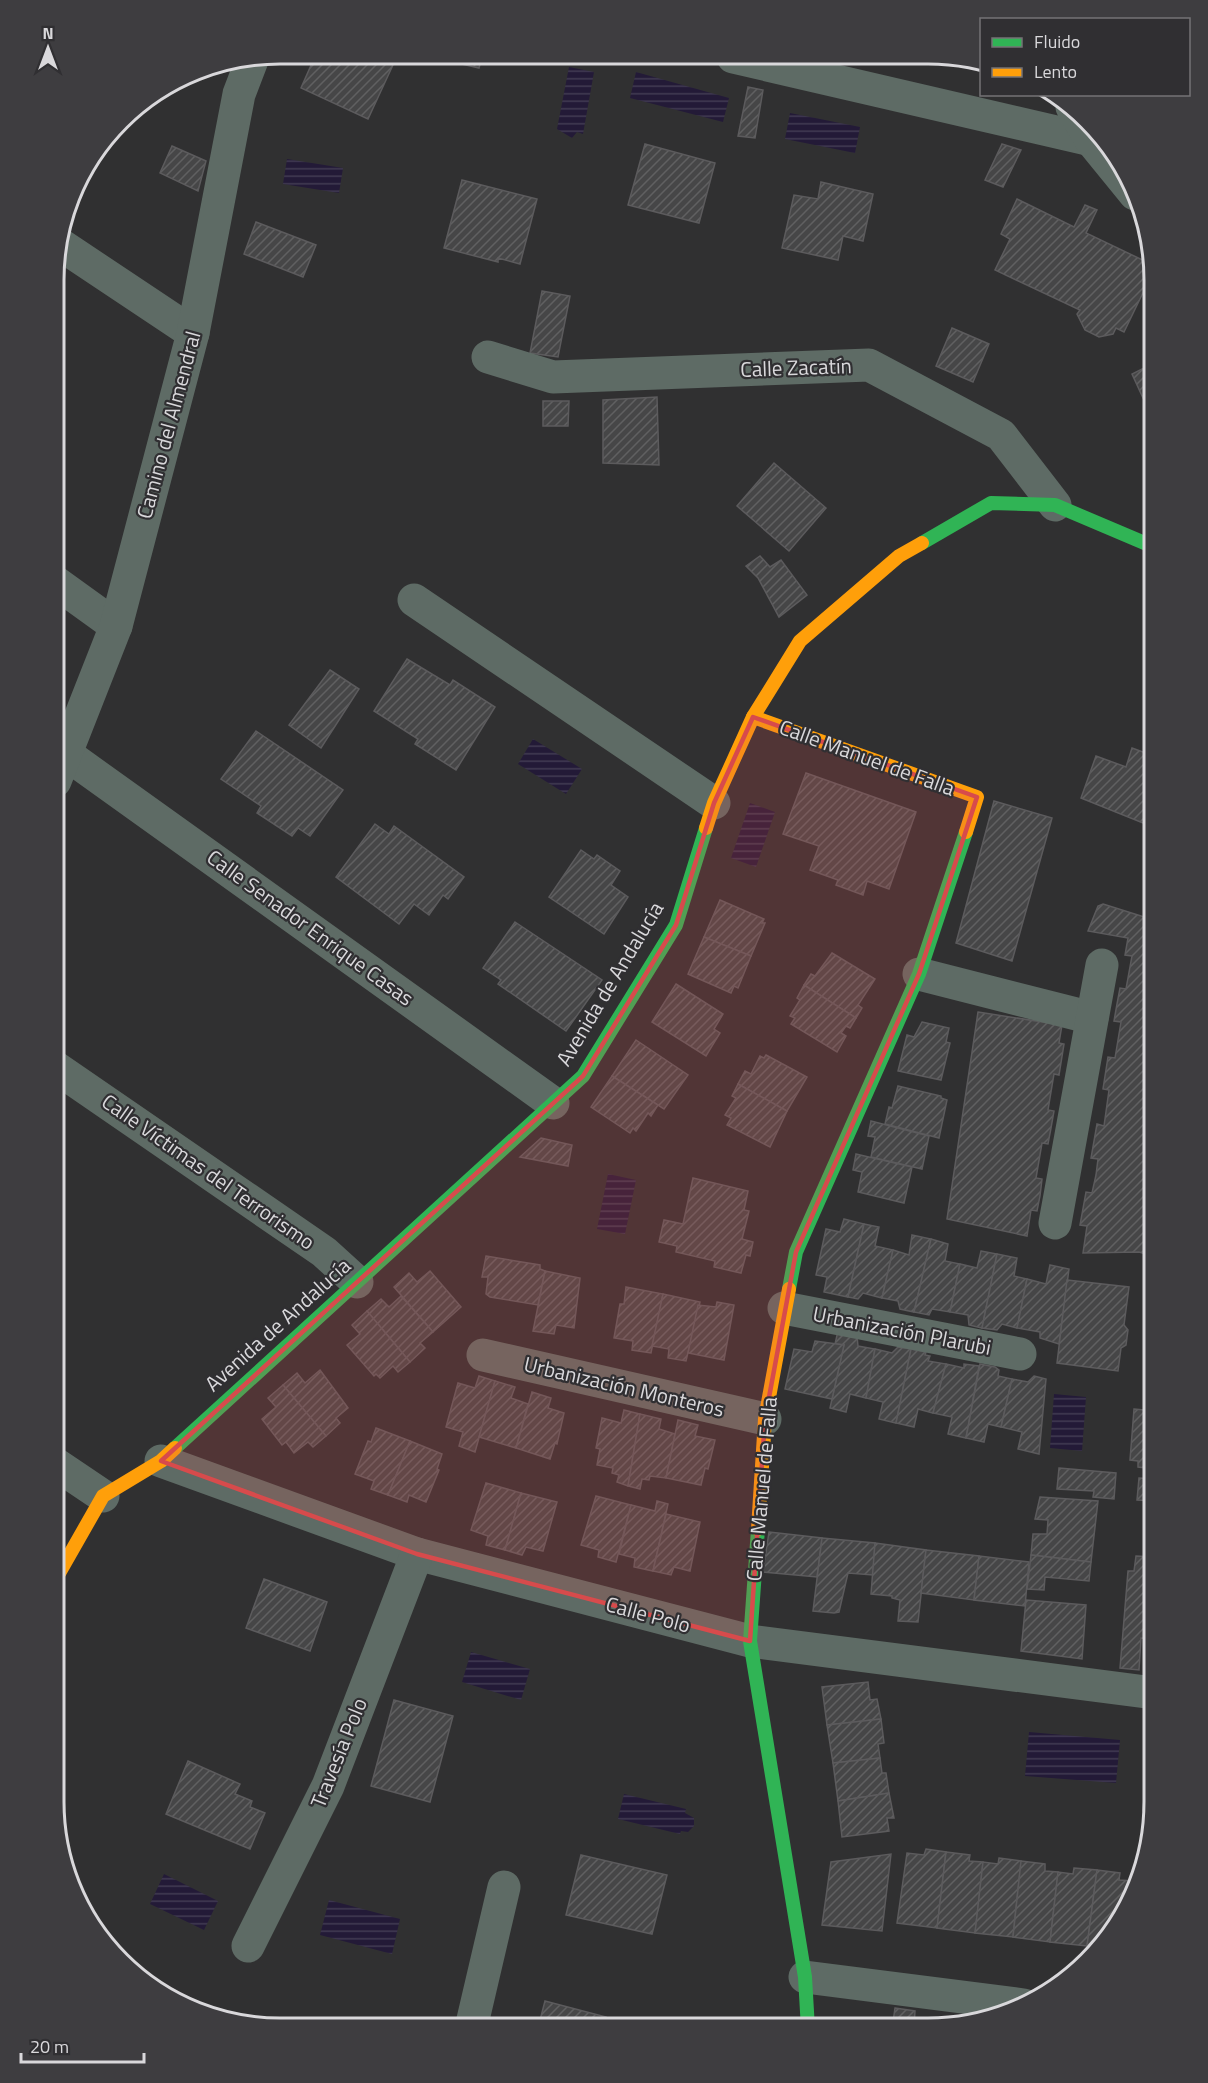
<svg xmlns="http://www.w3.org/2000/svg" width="1208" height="2083" font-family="'Titillium Web',sans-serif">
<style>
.water{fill:url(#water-rules)}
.building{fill:url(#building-hatch);stroke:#5c5b5d;stroke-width:1.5}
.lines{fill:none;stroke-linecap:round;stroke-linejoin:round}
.street{stroke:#5e6b65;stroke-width:33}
.fast{stroke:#30b455;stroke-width:14}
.slow{stroke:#ff9f0a;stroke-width:14}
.marked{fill:#d74b4c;fill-opacity:0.2;stroke:#d74b4c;stroke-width:4.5;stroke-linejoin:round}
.labels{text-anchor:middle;stroke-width:4.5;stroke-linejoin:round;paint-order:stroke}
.street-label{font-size:21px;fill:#d9d8db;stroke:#302f32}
.rim{fill:none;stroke:#d9d8db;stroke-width:3}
</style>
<defs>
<pattern id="water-rules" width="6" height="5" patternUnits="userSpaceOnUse" patternTransform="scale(1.5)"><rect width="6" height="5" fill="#231a37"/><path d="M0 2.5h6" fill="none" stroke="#423b53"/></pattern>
<pattern id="building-hatch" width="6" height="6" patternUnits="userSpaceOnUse" patternTransform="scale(1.5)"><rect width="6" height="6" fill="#464647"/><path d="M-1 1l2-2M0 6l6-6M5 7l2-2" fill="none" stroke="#606061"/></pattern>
</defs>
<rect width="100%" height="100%" fill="#303031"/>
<g class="water">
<path d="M569,67L594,72L583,134L577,132L572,138L557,129Z"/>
<path d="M636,72L729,98L723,122L630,98Z"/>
<path d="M790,113L860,127L855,153L785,139Z"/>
<path d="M287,159L343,168L339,193L283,184Z"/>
<path d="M533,739L582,769L566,794L518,764Z"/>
<path d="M750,803L775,812L756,867L731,858Z"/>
<path d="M608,1174L636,1180L625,1234L597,1229Z"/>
<path d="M1054,1394L1086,1397L1082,1451L1050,1448Z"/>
<path d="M471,1652L530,1669L521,1700L462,1682Z"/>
<path d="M1029,1732L1120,1740L1116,1783L1025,1776Z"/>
<path d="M624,1794L686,1809L685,1813L694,1818V1826L688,1832L681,1831L680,1834L618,1819Z"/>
<path d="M164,1874L218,1901L204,1930L150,1904Z"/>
<path d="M329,1900L400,1919L392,1954L320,1935Z"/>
</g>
<g class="building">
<path d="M316,54L370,55L393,65L368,119L301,88Z"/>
<path d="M455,55H507L505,62L482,56L479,68L453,62Z"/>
<path d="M748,87L763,90L755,138L738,136Z"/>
<path d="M645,144L715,163L699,223L628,205Z"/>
<path d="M1002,144L1021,150L1003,187L985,180Z"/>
<path d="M172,146L206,161L198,191L160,173Z"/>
<path d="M462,180L537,199L520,264L498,258V262L444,248Z"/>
<path d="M821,182L873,194L863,241L843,236L838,260L782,248L794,195L818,199Z"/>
<path d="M1017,199L1074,227L1085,205L1097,210L1086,233L1151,264L1153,272L1124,332L1116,328L1113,334L1099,337L1085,330L1077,314L1080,310L995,270L1010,239L1001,234Z"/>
<path d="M256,222L316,245L303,277L244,254Z"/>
<path d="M542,291L570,296L558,357L530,353Z"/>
<path d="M952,328L989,344L973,382L936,366Z"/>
<path d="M1154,363V393L1143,398L1132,374Z"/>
<path d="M657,397L659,465L603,463V400Z"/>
<path d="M543,401H569L568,426H543Z"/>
<path d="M774,463L826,508L789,551L737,506Z"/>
<path d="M760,556L770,567L781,560L807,595L779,617L758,578L746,566Z"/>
<path d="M407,659L450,685L453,680L495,707L456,770L415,744L418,739L374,711Z"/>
<path d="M330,670L359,689L321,748L289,725Z"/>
<path d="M256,731L343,790L310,836L298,828L292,836L257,813L261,806L221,779Z"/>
<path d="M1132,748L1154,756V825H1148L1081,798L1096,756L1126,767Z"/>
<path d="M806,773L916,812L889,889L867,881L863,895L836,885L838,880L810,870L819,846L783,834Z"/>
<path d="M994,801L1052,818L1012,961L956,943Z"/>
<path d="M375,824L389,834L394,826L464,877L448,899L443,895L429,915L414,904L399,924L336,877Z"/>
<path d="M581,850L594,859L597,855L620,871L611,885L628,897L604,934L549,897Z"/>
<path d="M720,900L764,919L762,923H765L751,956L704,937Z"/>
<path d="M1103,904L1154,920L1153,1256L1139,1252L1083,1253L1087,1226L1080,1225L1086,1192L1092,1193L1096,1175L1098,1159L1091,1158L1097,1124L1104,1126L1109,1090L1103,1089L1108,1057L1115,1058L1121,1022L1114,1021L1117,1004L1120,988L1126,989L1132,956L1125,955L1128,938L1088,931L1098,906Z"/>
<path d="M515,922L602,980L566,1031L498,984L501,980L483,968Z"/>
<path d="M704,937L751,956L738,988L734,986L731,993L688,974Z"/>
<path d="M832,953L875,979L858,1005L862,1008L856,1018L804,985L811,974L815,976Z"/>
<path d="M676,984L723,1014L714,1029L720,1033L706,1056L652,1022Z"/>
<path d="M804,985L856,1018L850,1028L846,1026L841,1033L846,1036L837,1052L791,1024L795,1018L790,1016L800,1000L797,998Z"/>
<path d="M978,1012L1062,1025L1059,1043L1064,1044L1059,1075L1054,1074L1048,1110L1054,1111L1051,1128L1048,1144L1042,1143L1036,1178L1042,1179L1040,1196L1037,1211L1031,1210L1027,1236L947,1219Z"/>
<path d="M922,1022L949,1028L946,1042L950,1043L941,1080L898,1071L907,1035L914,1037Z"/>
<path d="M636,1040L688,1075L664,1109L612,1076Z"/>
<path d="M766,1055L807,1077L787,1111L738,1084L745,1071L751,1074L760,1056L764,1058Z"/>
<path d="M612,1076L658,1105L651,1116L648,1113L636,1131L633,1128L630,1133L591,1107Z"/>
<path d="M738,1084L787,1111L770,1147L727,1125L731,1118L725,1115L736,1098L732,1096Z"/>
<path d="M898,1086L941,1096V1098L947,1100L939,1138L885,1124L889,1107L892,1108Z"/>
<path d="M871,1121L929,1136L922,1169L871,1157L875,1137L868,1136Z"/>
<path d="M541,1138L572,1145L568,1166L520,1157Z"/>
<path d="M856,1154L912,1167L904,1203L858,1192L862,1172L853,1170Z"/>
<path d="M693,1178L748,1191L744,1210L749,1211L742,1239L753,1242L750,1256L746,1255L741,1273L714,1267L715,1261L676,1252L677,1246L659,1242L664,1220L683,1224Z"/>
<path d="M844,1219L864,1224L848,1297L824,1292L827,1277L816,1275L826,1229L840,1232Z"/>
<path d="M864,1224L879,1227L875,1246L893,1250L882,1298L863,1293L858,1299L848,1297Z"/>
<path d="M912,1235L931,1239L914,1312L900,1309L898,1301L882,1298L893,1250L909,1255Z"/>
<path d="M931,1239L948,1244L945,1261L960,1264L950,1312L932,1309L929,1315L914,1312Z"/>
<path d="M981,1251L997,1254L982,1328L969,1325L968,1315L950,1312L960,1264L977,1268Z"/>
<path d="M997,1254L1017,1258L1014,1276L1027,1279L1017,1328L1002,1324L997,1330L982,1328Z"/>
<path d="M486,1256L540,1265V1269L545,1271L538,1305L490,1297L486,1294L488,1277H482Z"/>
<path d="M1050,1265L1069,1269L1059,1344L1040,1338V1332L1017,1328L1027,1279L1046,1284Z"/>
<path d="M430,1271L461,1307L433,1332L394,1287L409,1273L417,1282Z"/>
<path d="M545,1271L580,1278L574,1328L556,1325L554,1334L533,1331Z"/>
<path d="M1067,1280L1129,1287L1124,1325L1128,1330L1126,1345L1121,1348L1118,1371L1057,1363Z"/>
<path d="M626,1287L663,1294L651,1353L632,1350L633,1341L614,1338L620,1304H624Z"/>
<path d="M663,1294L700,1302L686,1361L668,1358L669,1349L652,1346Z"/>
<path d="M401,1296L433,1332L420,1343L425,1348L410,1362L367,1311L381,1299L389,1307Z"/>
<path d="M717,1302L734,1305L724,1360L688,1353L698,1305L716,1307Z"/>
<path d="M367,1311L410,1362L398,1372L393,1366L380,1378L376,1374L374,1376L347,1345L360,1334L352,1325Z"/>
<path d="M838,1331L857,1336L858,1346L875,1349L866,1398L850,1394L846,1412L830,1408L844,1345L835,1344Z"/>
<path d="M815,1341L844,1345L832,1399L785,1389L794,1349L812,1352Z"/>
<path d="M898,1347L911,1349L896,1423L879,1419L883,1402L866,1398L875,1349L892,1353Z"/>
<path d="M911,1349L926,1352L925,1355L930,1356L928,1361L946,1364L933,1413L918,1409L914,1427L896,1423Z"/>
<path d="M946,1364L964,1368V1364L979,1366L966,1438L948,1434L952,1417L933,1413Z"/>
<path d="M980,1364L995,1367L999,1370L998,1376L1012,1379L1001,1427L988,1424L984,1442L966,1438Z"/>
<path d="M320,1370L348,1408L336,1418L340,1423L326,1436L283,1385L297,1373L305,1383Z"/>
<path d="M479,1376L495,1381L475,1452L459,1446L463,1432L446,1427L458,1383L475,1388Z"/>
<path d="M1034,1376L1046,1379L1039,1454L1018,1449L1022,1432L1001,1427L1012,1379L1028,1382Z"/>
<path d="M495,1381L515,1387L511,1398L528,1404L516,1448L479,1437Z"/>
<path d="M283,1385L326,1436L313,1447L308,1442L294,1453L286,1442L282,1445L262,1419L276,1407L268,1398Z"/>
<path d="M532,1392L551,1398L548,1408L564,1413L557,1444L555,1443L550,1459L516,1448Z"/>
<path d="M1134,1409L1154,1411V1469L1138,1467V1461L1130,1460Z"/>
<path d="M624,1410L640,1414L628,1486L617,1482L619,1475L612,1473L613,1468L597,1465L600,1449L596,1448L602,1418L621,1423Z"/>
<path d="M640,1414L661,1419L659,1429L675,1434L666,1478L650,1476L649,1480L642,1479L640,1489L628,1486Z"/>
<path d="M678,1420L698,1425L695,1436L715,1440L708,1469L705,1468L701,1485L666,1478Z"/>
<path d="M376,1428L410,1441L388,1495L371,1489L374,1481L355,1474L368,1441L371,1442Z"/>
<path d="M410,1441L442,1454L437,1469L439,1470L426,1502L409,1495L407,1502L388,1495Z"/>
<path d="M1059,1468L1116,1473L1114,1499L1093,1497L1094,1491L1057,1489Z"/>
<path d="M1139,1478L1154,1479V1501L1137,1500Z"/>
<path d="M486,1483L521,1493L505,1550L486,1545L488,1536L471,1530Z"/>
<path d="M521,1493L557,1502L543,1551L526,1547L522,1555L505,1550Z"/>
<path d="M596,1496L631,1505L616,1562L598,1557L599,1550L581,1545Z"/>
<path d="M1040,1497L1098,1501L1091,1562L1031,1555L1033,1534H1047L1048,1520L1035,1519Z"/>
<path d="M657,1501L668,1504L653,1571L634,1567L635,1558L619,1554L631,1505L655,1511Z"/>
<path d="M666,1514L700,1522L690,1571L674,1567L671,1575L653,1571Z"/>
<path d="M769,1532L822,1538L817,1577L763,1572Z"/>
<path d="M822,1538L875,1543L873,1575L848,1573L839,1612L834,1613L813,1611Z"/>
<path d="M875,1543L926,1550L918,1622L898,1621L900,1600L892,1598V1596L871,1594Z"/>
<path d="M926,1550L979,1556L974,1600L921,1593Z"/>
<path d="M1031,1555L1091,1562L1089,1581L1045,1577L1044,1590L1027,1589Z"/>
<path d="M979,1556L1029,1562L1025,1606L974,1600Z"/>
<path d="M1136,1556L1154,1557V1639L1141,1638L1139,1670L1120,1668L1128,1571H1134Z"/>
<path d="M264,1579L327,1602L310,1651L246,1628Z"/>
<path d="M1026,1600L1086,1605L1082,1659L1021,1651Z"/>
<path d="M868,1682L870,1700L877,1699L881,1719L827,1725L822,1687Z"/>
<path d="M394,1700L453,1716L430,1802L371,1786Z"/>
<path d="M1154,1705V1745H1148L1150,1733Z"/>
<path d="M881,1719L884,1743L878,1744L880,1758L833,1763L827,1725Z"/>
<path d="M880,1758L882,1773H886L889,1793L838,1801L833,1763Z"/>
<path d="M188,1761L240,1784L235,1794L252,1801L250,1807L265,1813L250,1849L166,1814Z"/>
<path d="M1146,1765L1154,1766L1153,1813L1143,1811Z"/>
<path d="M889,1793L894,1818H887L889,1831L842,1837L838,1801Z"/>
<path d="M926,1849L946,1852L937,1928L897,1923L907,1853L924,1855Z"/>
<path d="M946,1852L970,1855L969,1861L983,1862L975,1933L937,1928Z"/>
<path d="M891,1854L882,1931L822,1925L831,1862Z"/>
<path d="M581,1855L667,1875L652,1934L566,1915Z"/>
<path d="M999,1858L1021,1861L1013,1937L975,1933L983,1862L998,1864Z"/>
<path d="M1021,1861L1045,1864V1871L1058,1872L1050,1942L1013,1937Z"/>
<path d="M1074,1868L1097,1870L1087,1946L1050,1942L1058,1872L1073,1874Z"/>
<path d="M1097,1870L1120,1873L1119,1880L1135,1881L1134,1894L1107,1941L1099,1948L1087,1946Z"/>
<path d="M545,2001L606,2017L603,2028H538Z"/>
<path d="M895,2008L915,2011L914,2027L923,2029H892Z"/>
<path d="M861,2020L893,2025L892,2029H860Z"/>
</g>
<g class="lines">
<g class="street">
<path d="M733,57L1091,140"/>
<path d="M1072,107L1091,140L1135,194"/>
<path d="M58,243L193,333"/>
<path d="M488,357L553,377L869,365L1001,435L1055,505"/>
<path d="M55,582L116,626"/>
<path d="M414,600L714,803"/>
<path d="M66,754L553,1103"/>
<path d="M55,781L116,626L193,333L239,94L252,60"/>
<path d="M919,974L1092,1018"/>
<path d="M55,1067L324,1252L357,1282"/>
<path d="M1055,1223L1102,965"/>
<path d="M784,1308L1020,1354"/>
<path d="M483,1355L765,1419"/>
<path d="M161,1461L417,1554L750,1641L1154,1693"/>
<path d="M54,1463L103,1496"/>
<path d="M248,1946L328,1786L417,1554"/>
<path d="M805,1977L1024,2005"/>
<path d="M471,2028L504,1887"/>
</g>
<g class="fast">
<path d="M922,543L991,503L1055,505L1154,547"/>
<path d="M789,1289L796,1252L919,974L966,832"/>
<path d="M175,1448L583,1076L676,925L706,828"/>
<path d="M758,1529L750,1641L805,1977L808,2029"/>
</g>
<g class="slow">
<path d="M753,717L977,797L966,832"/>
<path d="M706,828L714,803L753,717L800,641L899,556L922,543"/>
<path d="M758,1529L765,1419L789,1289"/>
<path d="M54,1582L103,1496L161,1461L175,1448"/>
</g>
</g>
<path class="marked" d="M753,717L977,797L919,974L796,1252L765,1419L750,1641L417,1554L161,1461L583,1076L676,925L714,803Z"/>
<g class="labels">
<g class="street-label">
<text transform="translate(796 368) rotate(-2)" y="7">Calle Zacatín</text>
<text transform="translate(169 425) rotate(-75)" y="7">Camino del Almendral</text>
<text transform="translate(867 758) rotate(20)" y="7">Calle Manuel de Falla</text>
<text transform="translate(310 928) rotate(36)" y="7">Calle Senador Enrique Casas</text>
<text transform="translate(610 984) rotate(-59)" y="7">Avenida de Andalucía</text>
<text transform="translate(208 1172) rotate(35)" y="7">Calle Víctimas del Terrorismo</text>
<text transform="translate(278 1325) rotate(-42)" y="7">Avenida de Andalucía</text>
<text transform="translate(902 1331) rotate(11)" y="7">Urbanización Plarubi</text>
<text transform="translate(624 1387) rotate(13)" y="7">Urbanización Monteros</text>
<text transform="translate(762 1489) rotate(-85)" y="7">Calle Manuel de Falla</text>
<text transform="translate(648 1615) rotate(15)" y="7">Calle Polo</text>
<text transform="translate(339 1753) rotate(-68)" y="7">Travesía Polo</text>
</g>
</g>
<path d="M0 0H1208V2083H0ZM280 64H928A216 216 0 0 1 1144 280V1802A216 216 0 0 1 928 2018H280A216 216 0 0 1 64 1802V280A216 216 0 0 1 280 64Z" fill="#3e3d40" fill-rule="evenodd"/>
<path class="rim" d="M280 64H928A216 216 0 0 1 1144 280V1802A216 216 0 0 1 928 2018H280A216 216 0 0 1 64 1802V280A216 216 0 0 1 280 64Z"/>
<rect x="980" y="18" width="210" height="78" fill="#302f32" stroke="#747376" stroke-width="1.5"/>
<rect x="992" y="38" width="30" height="9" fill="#30b455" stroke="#747376" stroke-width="1.5"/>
<text x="1034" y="48" font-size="18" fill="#d9d8db">Fluido</text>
<rect x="992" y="68" width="30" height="9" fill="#ff9f0a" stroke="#747376" stroke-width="1.5"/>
<text x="1034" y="78" font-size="18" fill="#d9d8db">Lento</text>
<g transform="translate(48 48)" stroke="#302f32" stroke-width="4.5" paint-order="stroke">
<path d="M0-4.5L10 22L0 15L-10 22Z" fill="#d9d8db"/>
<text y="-9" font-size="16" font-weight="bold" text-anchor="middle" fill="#d9d8db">N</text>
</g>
<path d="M21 2053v9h123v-9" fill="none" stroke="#d9d8db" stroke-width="3"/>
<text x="30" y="2053" font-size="18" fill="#d9d8db" stroke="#302f32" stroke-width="4.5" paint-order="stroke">20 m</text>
</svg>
